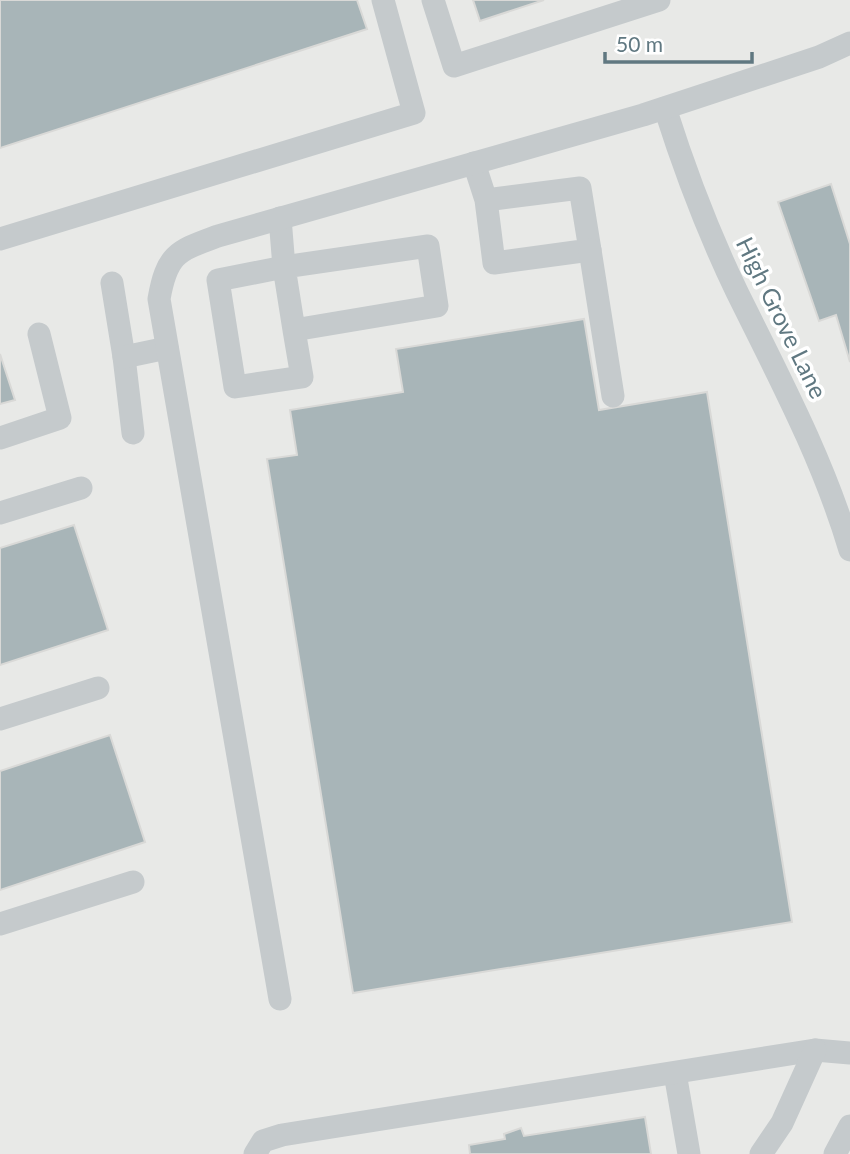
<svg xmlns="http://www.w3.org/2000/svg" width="850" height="1154" font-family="Lato,sans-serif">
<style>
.built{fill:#e8e9e7}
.building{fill:#a8b5b8;stroke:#d9d9d7;stroke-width:2}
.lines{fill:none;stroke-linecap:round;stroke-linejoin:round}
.minor{stroke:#c5cacc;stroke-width:23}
.labels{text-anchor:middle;stroke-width:7;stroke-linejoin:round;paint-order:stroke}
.street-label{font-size:24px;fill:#607881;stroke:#fff}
</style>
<rect width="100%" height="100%" fill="#f8f7f4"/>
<rect class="built" x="0" y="0" width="850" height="1154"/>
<g class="building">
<path d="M0,0H357L367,29L0,148Z"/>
<path d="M473,0H544L480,21Z"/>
<path d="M831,184L850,244V362L836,315L819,321L778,202Z"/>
<path d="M584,319L599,410L707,392L792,922L353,993L267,459L297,455L290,410L403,392L396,349Z"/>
<path d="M0,354L15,400L0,404Z"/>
<path d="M74,525L108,630L0,665V548Z"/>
<path d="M110,735L145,842L0,890V771Z"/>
<path d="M645,1117L651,1154H470L469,1145L505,1139L504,1134L521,1128L524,1136Z"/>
</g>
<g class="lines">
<g class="minor">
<path d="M433,0L454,66L659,0"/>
<path d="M665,108C685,171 708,232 737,292C779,377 823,459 850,550"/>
<path d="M474,163L486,200L580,188L590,250L494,263L486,200"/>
<path d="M280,218L284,267L428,246L437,306L294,330L302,377L235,387L218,280L284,267L294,330"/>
<path d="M0,239L414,113L383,0"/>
<path d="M590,250L613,396"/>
<path d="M112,283L124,357L133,433"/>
<path d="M124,357L167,348"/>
<path d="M0,438L60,418L39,334"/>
<path d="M0,513L81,488"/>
<path d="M0,719L98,688"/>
<path d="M0,924L133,882"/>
<path d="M280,999L159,299C167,253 178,251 218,236L643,115L819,57L850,43"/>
<path d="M675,1073L689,1154"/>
<path d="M255,1154L263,1141L282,1135L815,1050L850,1053"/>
<path d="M761,1154L782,1123L815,1050"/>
<path d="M835,1154L850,1126"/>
</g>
</g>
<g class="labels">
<g class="street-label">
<text transform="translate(781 318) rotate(64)" y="8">High Grove Lane</text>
</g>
</g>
<path d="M605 52v10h147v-10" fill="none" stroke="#607881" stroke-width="3.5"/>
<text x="616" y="52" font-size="21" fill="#607881" stroke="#ffffff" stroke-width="5" paint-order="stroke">50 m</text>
</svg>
